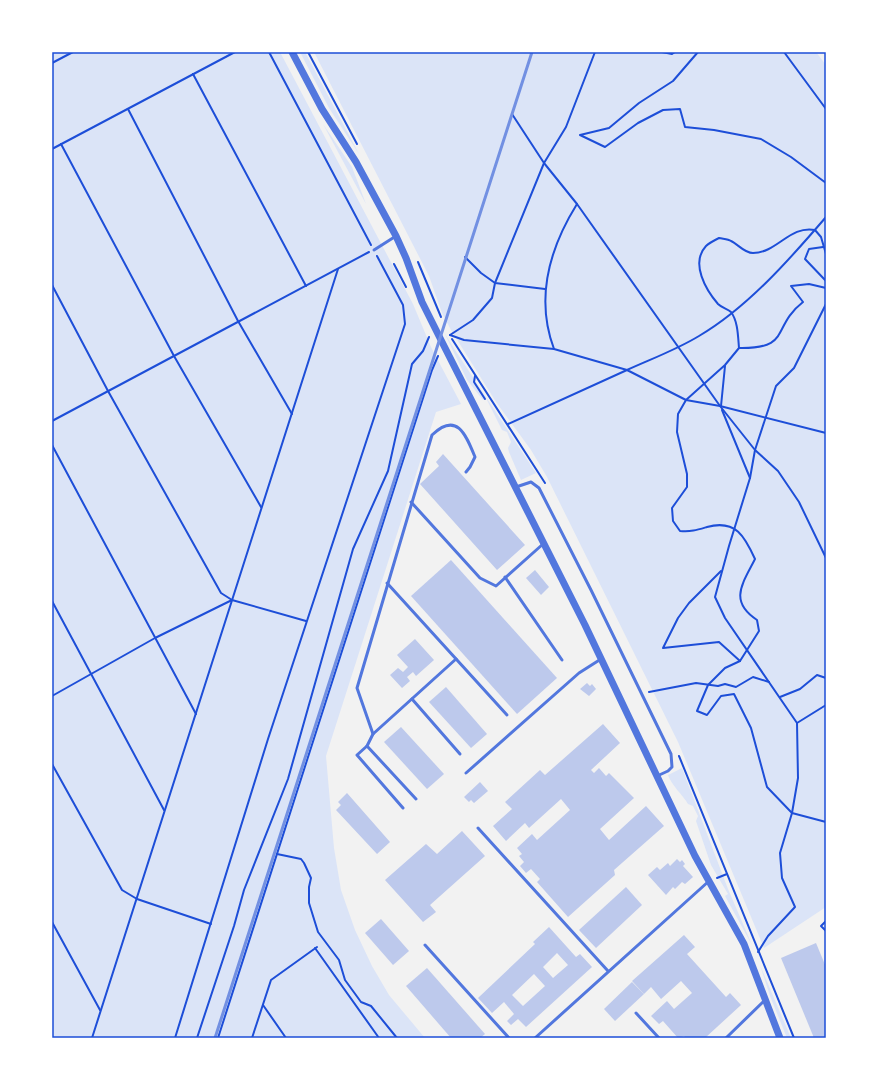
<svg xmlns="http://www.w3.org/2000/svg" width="878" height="1090" font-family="'Alegreya Sans',sans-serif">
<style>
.green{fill:#dbe4f7}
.building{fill:#bdc9ec;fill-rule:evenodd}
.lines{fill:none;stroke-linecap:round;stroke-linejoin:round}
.path{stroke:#1d4ed8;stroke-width:2}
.service{stroke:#5277de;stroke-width:3}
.tertiary{stroke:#5277de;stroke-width:7}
.rail{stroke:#7290e2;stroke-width:3}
.neatline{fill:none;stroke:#1d4ed8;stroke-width:1.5}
</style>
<rect width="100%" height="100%" fill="#f2f2f2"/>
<g class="green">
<path d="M52,52H280L413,304L431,347L461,404L436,412L326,756L334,848L341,890L355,930L372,966L389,995L425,1038H52Z"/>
<path d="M300,52H305L359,154L329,108Z"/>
<path d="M314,52H816L826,65V907L764,948L678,742L547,477L531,450L496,402L451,330L442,313L429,276Z"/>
<path d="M323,124L352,167L366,204Z"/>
<path d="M444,332L455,350L536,473L521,480L509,452L508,448L511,442L507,432L502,430L486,398L483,400L467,380Z"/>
<path d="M682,768L728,889L752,945L725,896L728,894L711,865L696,821L698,816L693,806L688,804C682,794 672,786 668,775Z"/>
<path d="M760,965L791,1038H787L770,996Z"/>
</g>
<g class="building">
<path d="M443,454L525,545L497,570L420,484L439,466L436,462Z"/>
<path d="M451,560L557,678L517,714L411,596Z"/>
<path d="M535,570L549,587L541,595L526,578Z"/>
<path d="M415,639L434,660L416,676L413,672L407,677L410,681L402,688L390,675L398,668L403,672L408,667L397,655Z"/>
<path d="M587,683L590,686L592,684L596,689L589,696L580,689Z"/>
<path d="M446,687L487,734L471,748L429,702Z"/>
<path d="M603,724L620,743L591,770L594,773L599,768L606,776L609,773L634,798L600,829L609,840L646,806L664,826L614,870L615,875L568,917L537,882L540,879L531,869L526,873L520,866L524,862L519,856L522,854L517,848L532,834L537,840L570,810L561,799L529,828L525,823L506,841L493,826L512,809L505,802L540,770L545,775Z"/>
<path d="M401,727L444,774L427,789L384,742Z"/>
<path d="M480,782L488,791L474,803L471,800L469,802L464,797Z"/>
<path d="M347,793L390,842L377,854L336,810L341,805L338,802Z"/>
<path d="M462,831L485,856L430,905L436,912L423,922L385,880L426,844L437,854Z"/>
<path d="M677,859L680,862L682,860L685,864L683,866L693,877L685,884L682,882L675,889L673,887L666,895L648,875L657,867L660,870L668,863L670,866Z"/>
<path d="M626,887L642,905L596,948L579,930Z"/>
<path d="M381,919L409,951L393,965L365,933Z"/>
<path d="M549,927L576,957L580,954L592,967L526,1027L518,1019L511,1025L507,1021L514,1014L504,1002L492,1013L478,998L535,944L533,942ZM557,953L568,965L553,978L543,967ZM534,974L545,986L523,1006L512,995Z"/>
<path d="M684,935L695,947L687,954L726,997L730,993L741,1005L705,1038H686L684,1036L678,1038L663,1021L659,1024L651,1016L667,1001L674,1009L692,993L681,981L661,999L651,987L644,994L632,981Z"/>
<path d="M816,943L826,967V1038H814L781,958Z"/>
<path d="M427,968L485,1034L480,1038H451L406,986Z"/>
<path d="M632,982L644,994L615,1021L604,1009Z"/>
</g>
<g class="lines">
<g class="path">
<path d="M269,52L371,245"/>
<path d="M308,52L357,144"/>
<path d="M595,52L566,127L544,163L577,204L720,406L826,433"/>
<path d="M662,52L672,54L675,52"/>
<path d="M698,52L673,81L639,103L609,128L580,135L605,147L638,123L663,110L680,109L685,127L714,130L761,139L791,157L826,183"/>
<path d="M784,52L826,109"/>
<path d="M52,63L73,52"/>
<path d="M193,74L306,286"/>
<path d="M128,109L238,321L292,414"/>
<path d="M61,144L174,356L261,507"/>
<path d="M52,149L235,52"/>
<path d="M826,217C790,259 747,308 699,336C676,350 651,359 627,370L686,400L720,406L755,450L778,471L799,502L826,558"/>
<path d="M823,247L809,249L805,259L826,281"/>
<path d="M826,254L821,237L815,230C790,225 777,253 753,253C744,253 738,244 731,241C728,239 723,239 719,238C715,240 709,243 706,246C690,263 706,290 718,304C722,308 728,309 731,312C738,321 738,337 739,348L725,365L686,400L678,414L677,432L687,474V487L672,508L673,521L680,531C691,532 697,530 707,527C736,519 745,537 755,559C743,583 728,601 757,620L759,631L740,661L725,668L708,685L697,711L707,715L721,696L734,694L751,728L767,787L792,813L826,822"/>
<path d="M465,257L481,273L495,283L545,289"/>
<path d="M418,262L441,317"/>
<path d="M394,264L406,287"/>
<path d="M52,285L108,391L221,593L232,600"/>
<path d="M826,304L794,368L776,386L755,450L750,478L729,546L715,597L725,618L797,723L826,705"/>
<path d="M450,335L464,340L554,349L627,370L508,424"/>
<path d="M450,335L473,320L492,298L495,283L544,163L512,114"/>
<path d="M452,339L545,483"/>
<path d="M739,348C792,349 771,327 803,302L791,286L809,284L826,288"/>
<path d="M554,349C535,298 549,249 577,204"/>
<path d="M475,376L474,382L485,399"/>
<path d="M721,406L725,366"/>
<path d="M722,410L750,478"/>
<path d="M52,421L369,252"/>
<path d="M52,445L196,714"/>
<path d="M721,571L689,603L678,618L663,648L719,642L740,661"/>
<path d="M52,601L164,810"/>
<path d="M649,692L696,683L718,686L725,684L736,687L753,677L769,682"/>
<path d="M52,696L155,638L232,600L306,621"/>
<path d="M780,697L800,689L817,675L826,678"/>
<path d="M679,756L794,1038"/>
<path d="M52,764L122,890L137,899L211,924"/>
<path d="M277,854L301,859L304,863L311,878L309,887V903L318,932L339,960L345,980L361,1002L371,1006L397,1038"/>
<path d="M717,878L727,874"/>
<path d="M826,921L821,926L826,931"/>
<path d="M52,922L100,1010"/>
<path d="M315,948L379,1038"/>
<path d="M758,952L768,936L795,907L782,878L780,853L792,813L798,778L797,723"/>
<path d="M263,1005L286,1038"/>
<path d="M92,1038L338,269"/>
<path d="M175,1038L268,739L405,324L403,305L377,256"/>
<path d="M197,1038L234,926L244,890L288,779L353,549L388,471L412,364L423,351L429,337"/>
<path d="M218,1038L432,370L438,356"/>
<path d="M252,1038L271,980L317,947"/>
</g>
<g class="service">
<path d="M374,250L396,236"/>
<path d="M516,487L531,482L539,488L591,590L671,754L672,767L668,771L657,776"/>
<path d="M411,502L480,578L496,586L543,544"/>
<path d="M505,577L562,660"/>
<path d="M387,583L507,715"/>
<path d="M412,699L460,754"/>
<path d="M373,734L357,688L432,435C457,411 466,435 475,457L470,467L466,472"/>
<path d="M367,746L357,755L403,808"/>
<path d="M466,773L579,673L601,659"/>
<path d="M416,799L367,746L373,734L456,659"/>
<path d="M478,828L608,971"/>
<path d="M425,945L509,1038"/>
<path d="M636,1013L659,1038"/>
<path d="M535,1038L709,881"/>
<path d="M726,1038L765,1000"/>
</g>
<path class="tertiary" d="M292,52L322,109L356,162L396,236L406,258L422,302L439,336L585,625L695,856L744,944L780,1038"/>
<path class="rail" d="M215,1038L532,52"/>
</g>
<rect width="878" height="1090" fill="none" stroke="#ffffff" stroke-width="106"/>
<rect x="53" y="53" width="772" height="984" class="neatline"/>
</svg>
